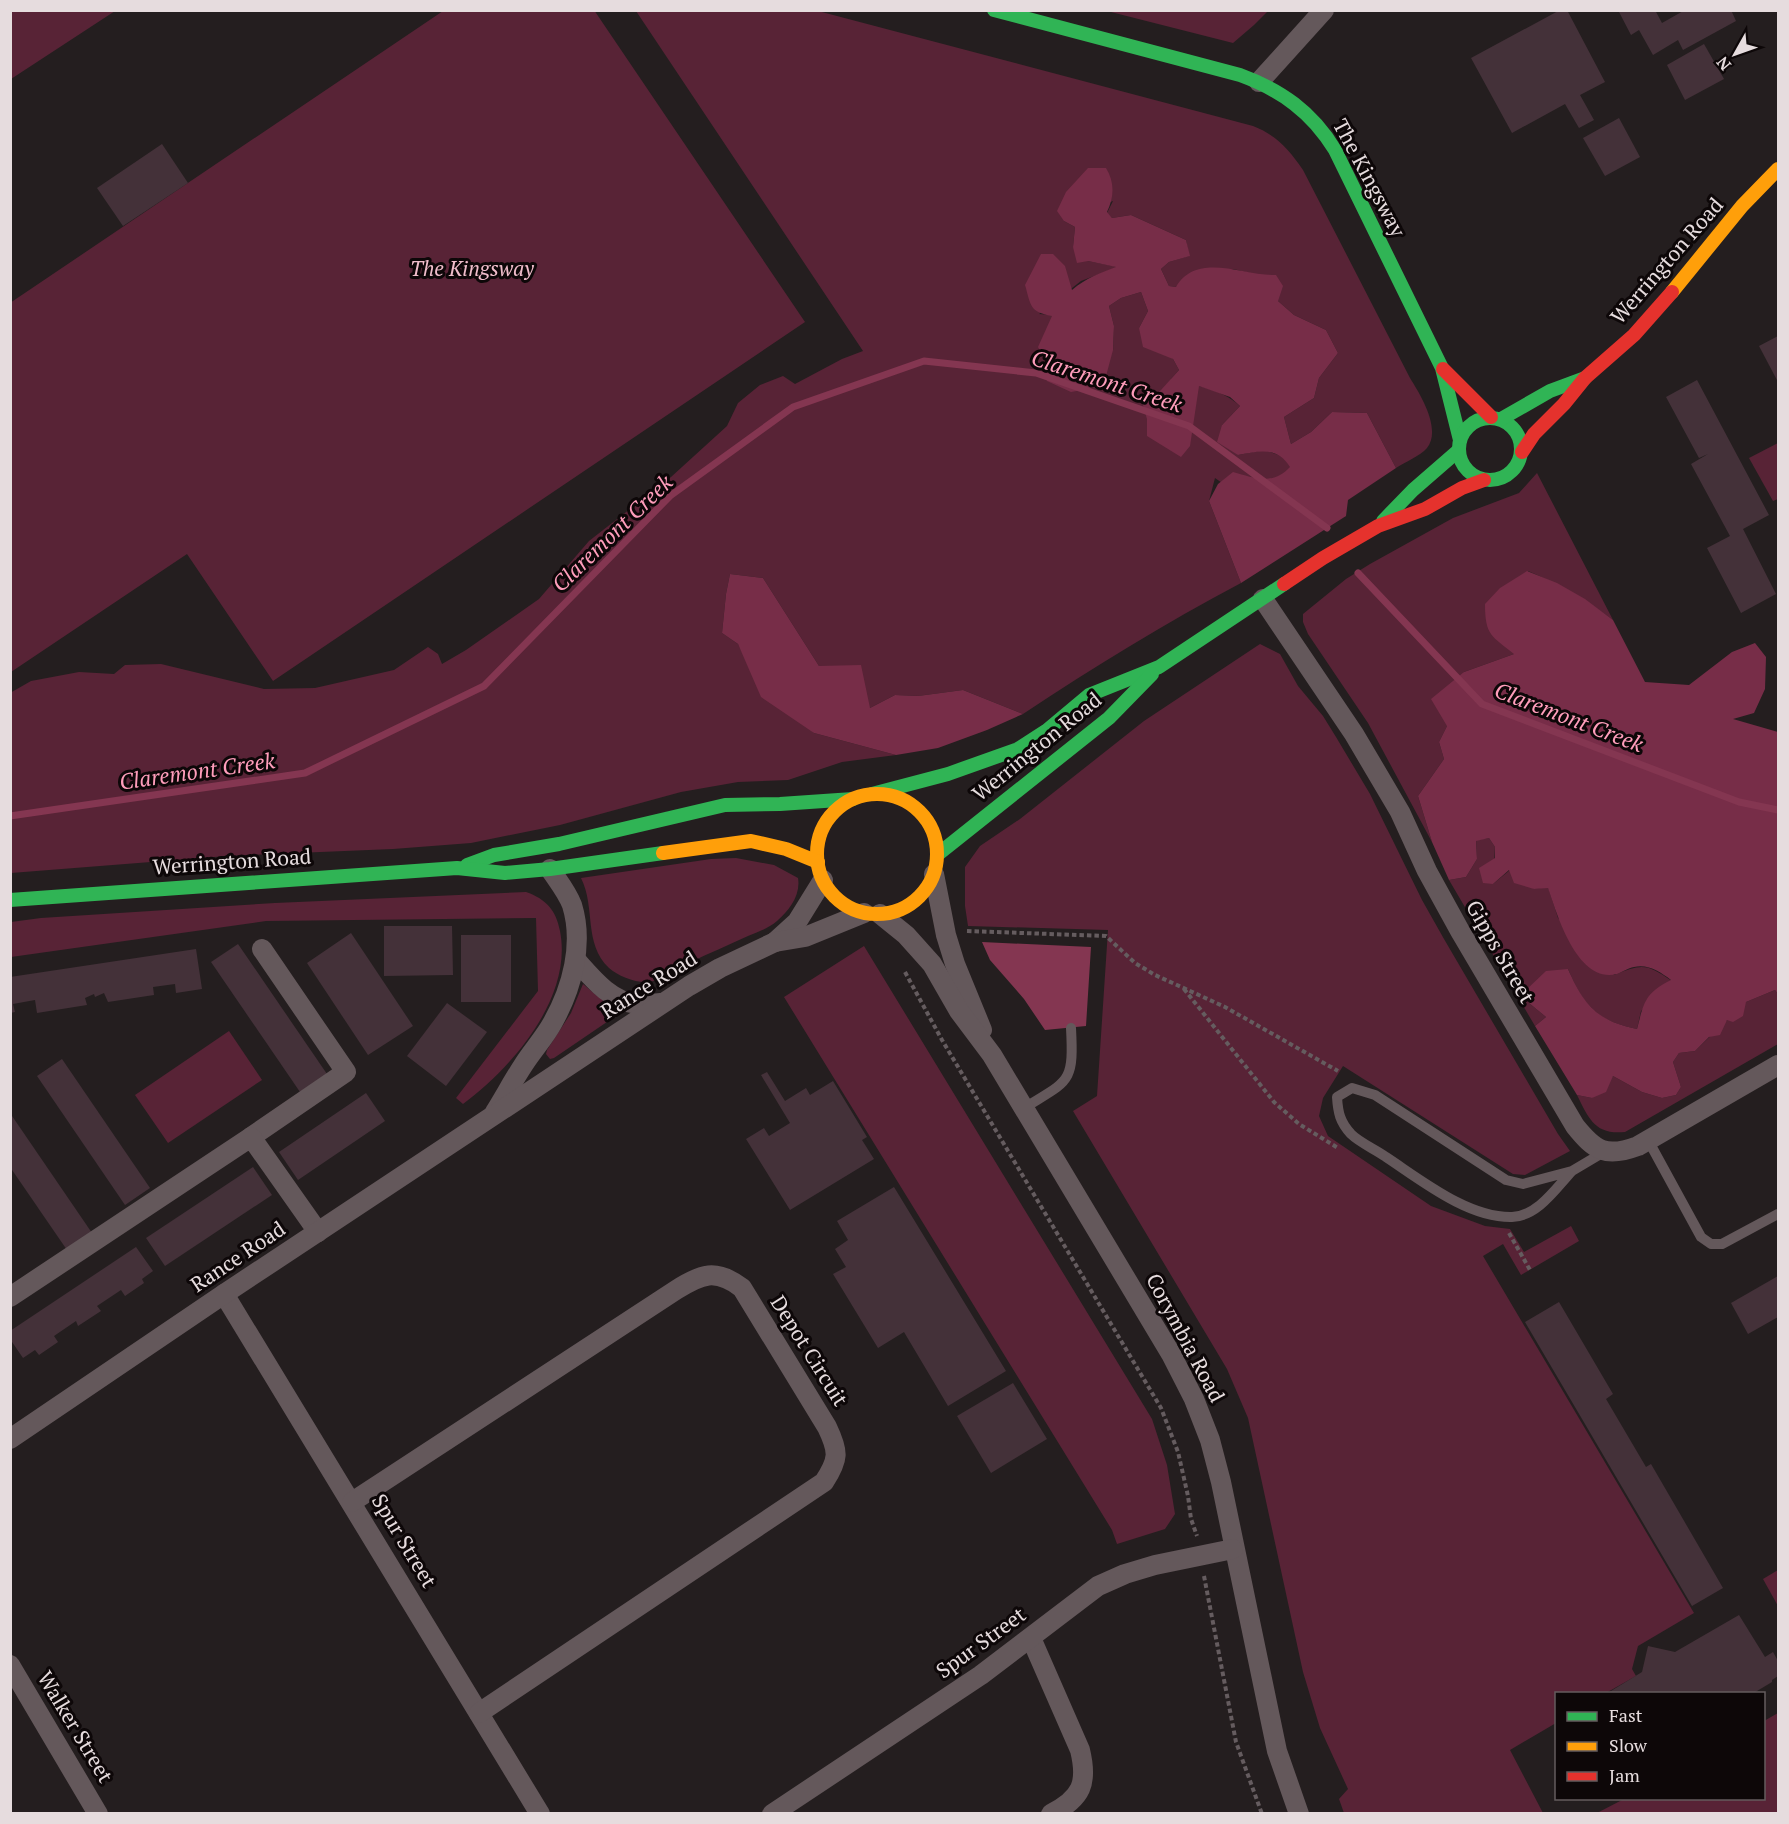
<svg xmlns="http://www.w3.org/2000/svg" width="1789" height="1824" font-family="'PT Serif',serif">
<style>
.green{fill:#582336}
.forest{fill:#772d48}
.water{fill:#843651}
.lines{fill:none;stroke-linecap:round;stroke-linejoin:round}
.stream{stroke:#843651;stroke-width:7}
.building{fill:#443139}
.path{stroke:#655c5f;stroke-width:4;stroke-dasharray:4.5 3;stroke-linecap:butt}
.lane{stroke:#64585b;stroke-width:10}
.street{stroke:#64585b;stroke-width:20}
.fast{stroke:#30b455;stroke-width:14}
.slow{stroke:#ff9f0a;stroke-width:14}
.jam{stroke:#e5322d;stroke-width:14}
.labels{text-anchor:middle;stroke-width:6;stroke-linejoin:round;paint-order:stroke}
.street-label{font-size:21px;fill:#e6dcde;stroke:#0d0708}
.park-label{font-size:21px;font-style:italic;fill:#f0bdcb;stroke:#0d0708}
.water-label{font-size:22px;font-style:italic;fill:#ff9dbb;stroke:#0d0708}
</style>
<rect width="100%" height="100%" fill="#241e1f"/>
<g class="green">
<path d="M11,10H115V11L11,79Z"/>
<path d="M594,10L805,322L273,681L187,554L11,672L10,303L443,11Z"/>
<path d="M636,11H818L1253,126C1276,135 1289,149 1303,170L1410,378C1420,394 1442,429 1427,448C1420,456 1405,462 1396,468L1367,413L1332,412L1311,432L1291,444L1284,417L1314,398L1319,378L1338,353L1326,330L1294,315L1278,301L1276,276H1263L1233,269L1176,287L1169,286L1161,269L1169,262L1189,256L1186,240L1131,215L1112,218L1107,213L1113,201L1064,221L1075,227L1073,247L1088,261L1118,267L1081,281L1039,314L1052,315L1113,350L1114,326L1109,306L1121,298L1141,292L1148,311L1139,328L1173,359L1179,370L1171,379C1195,385 1222,389 1240,406L1222,425L1238,455L1264,450L1284,457L1346,516L1295,534L1215,478L1209,501L1241,583C1165,623 1094,667 1023,714L963,690L918,696L895,695L870,708L819,666L763,578L730,574L726,594L722,633L738,644L747,661L814,733L896,755L842,762L788,780L738,782L681,792L560,825L471,843L393,849L227,856L11,873L10,693L31,681L79,672L114,674L125,665L161,664L264,689L315,688L394,670L428,647L438,654L442,664L466,650L539,599L589,541L671,477L727,426L738,403L760,385L783,376L795,384L842,359L863,351Z"/>
<path d="M1107,11L1268,10V11L1254,25L1233,43Z"/>
<path d="M1778,443V499L1773,501L1749,458Z"/>
<path d="M1537,473L1613,620C1585,599 1559,584 1528,571L1514,654L1464,672L1447,726L1439,742L1444,759L1418,796L1432,842L1368,723L1308,634L1303,622V614L1346,579L1370,564L1453,518L1519,493Z"/>
<path d="M1260,644L1280,654L1298,686L1323,716L1336,737L1370,794L1422,900L1444,939L1558,1134L1570,1151L1525,1175L1513,1174L1343,1066L1323,1098L1319,1116L1328,1136L1431,1206L1485,1226L1510,1229L1524,1252L1571,1226L1579,1241L1521,1275L1503,1244L1483,1256L1694,1613L1638,1646L1632,1669L1636,1676L1606,1693L1556,1694V1723L1510,1750L1543,1813H1344L1339,1799L1348,1789L1320,1728L1303,1672L1248,1418L1227,1369L1073,1111L1097,1096L1108,930L968,926L965,906V867L980,846L1020,819L1144,721Z"/>
<path d="M1489,838L1495,847L1493,884L1510,870L1534,889L1548,887L1558,918L1614,975C1643,963 1647,964 1672,981L1641,1011L1637,1029C1597,1021 1584,1006 1568,969L1529,1003L1546,1017L1535,1026L1449,880L1466,877L1477,859L1476,840Z"/>
<path d="M736,858L774,865L798,878C801,895 789,911 777,921C769,928 758,932 748,936C729,945 709,953 689,963C676,970 663,980 648,982C635,983 618,976 609,968C583,943 596,908 581,878L711,859Z"/>
<path d="M526,892C546,899 556,910 560,931C573,997 513,1067 463,1104L456,1098L538,991L536,918L266,921L11,957V922L41,918L275,903Z"/>
<path d="M864,946L1152,1419L1167,1465L1175,1514L1165,1529L1117,1544L1112,1530L784,997Z"/>
<path d="M583,984L596,995L626,1009L554,1058L550,1059L546,1054L547,1050L571,1013Z"/>
<path d="M1775,990L1778,994V1044L1625,1132C1595,1135 1589,1119 1577,1095L1592,1098L1613,1076L1642,1092L1662,1098L1676,1095L1681,1087L1673,1062L1679,1053L1695,1051L1746,1002Z"/>
<path d="M229,1031L262,1080L168,1143L135,1095Z"/>
<path d="M1778,1570V1606L1763,1579Z"/>
<path d="M1778,1713V1813H1597L1624,1799L1764,1798V1721Z"/>
</g>
<g class="forest">
<path d="M1088,168H1106C1115,183 1114,197 1107,212L1112,218L1131,215L1186,240L1190,256L1169,262L1161,269L1169,286L1176,287C1197,251 1243,276 1276,275L1283,286L1278,301L1294,315L1326,330L1338,353L1319,378L1314,398L1284,417L1291,444L1311,432L1332,412L1367,413L1396,468L1348,500L1346,516L1241,583L1209,501L1218,484L1233,472C1255,478 1272,486 1290,467C1277,446 1259,451 1238,455L1217,442L1222,425L1240,406L1230,397L1199,386L1190,446L1181,457L1147,436V419L1143,405L1161,390L1179,370L1173,359L1143,347L1139,328L1148,311L1141,292L1121,298L1109,306L1114,326L1113,350L1106,376L1098,387L1071,392L1047,381V364L1038,347L1052,316C1029,312 1031,305 1025,285L1041,254H1053L1065,266L1072,290C1086,278 1100,273 1116,267L1088,261L1077,263L1073,247L1075,227L1064,221L1057,211L1066,192Z"/>
<path d="M1527,571L1557,583L1585,599L1613,620L1645,682L1689,685L1732,652L1755,643L1766,657L1765,689L1754,713L1733,719L1778,732V994L1775,990L1746,1002L1743,1016L1733,1022L1727,1020L1720,1035L1709,1037L1695,1051L1679,1053L1673,1062L1681,1087L1676,1095L1662,1098L1642,1092L1613,1076L1606,1092L1592,1098L1577,1095L1535,1026L1546,1017L1529,1003L1525,991L1546,971L1568,969C1584,1005 1597,1021 1637,1029C1644,1002 1645,993 1671,980C1660,972 1649,964 1634,967C1628,968 1622,972 1617,974C1577,984 1557,914 1548,888L1534,889L1514,883L1509,870L1493,884L1483,883L1479,868L1495,858V847L1489,838L1476,841L1477,859L1466,877L1449,880L1432,842L1418,796L1444,759L1439,742L1447,726L1431,699L1464,672L1514,654C1492,636 1485,636 1485,604L1500,588Z"/>
<path d="M730,574L763,578L819,666L861,665L870,708L895,695L918,696L963,690L1023,714L987,730L938,748L896,755L814,733L761,697L738,644L722,633L726,594Z"/>
</g>
<path class="water" d="M982,942L1091,947L1086,1026L1045,1030L1024,999L990,960Z"/>
<g class="lines">
<g class="stream">
<path d="M1358,573L1482,704L1739,802L1778,810"/>
<path d="M10,816L305,773L484,686L670,496L793,407L924,361L1036,373L1189,426L1327,528"/>
</g>
</g>
<g class="building">
<path d="M1560,10H1567L1605,82L1580,95L1594,120L1579,128L1565,104L1512,133L1471,58Z"/>
<path d="M1618,10H1655L1662,23L1685,10H1731L1736,21L1683,50L1678,40L1653,55L1639,30L1631,35Z"/>
<path d="M1704,44L1724,79L1685,100L1667,65Z"/>
<path d="M1619,118L1640,157L1605,176L1583,138Z"/>
<path d="M162,144L188,183L123,226L97,188Z"/>
<path d="M1778,336V382L1759,346Z"/>
<path d="M1697,380L1769,515L1743,529L1776,594L1741,613L1707,548L1730,536L1691,464L1708,454L1699,458L1666,397Z"/>
<path d="M384,926H452L453,975L384,976Z"/>
<path d="M351,933L413,1026L368,1055L307,963Z"/>
<rect x="461" y="935" width="50" height="67"/>
<path d="M238,944L327,1074L300,1092L211,962Z"/>
<path d="M196,949L202,989L176,993L175,984L153,987L154,995L108,1002L104,993L95,997L94,994L85,998L87,1005L37,1013L35,1000L13,1004L15,1012L10,1013V977Z"/>
<path d="M447,1003L487,1032L446,1086L407,1056Z"/>
<path d="M62,1059L150,1188L125,1205L37,1076Z"/>
<path d="M767,1072L785,1101L806,1088L810,1095L833,1081L867,1137L862,1140L874,1159L790,1210L746,1139L764,1128L769,1136L790,1123L761,1075Z"/>
<path d="M366,1093L385,1121L298,1180L279,1152Z"/>
<path d="M10,1113L92,1233L67,1250L10,1167Z"/>
<path d="M253,1167L272,1195L165,1266L146,1238Z"/>
<path d="M894,1187L1006,1371L948,1406L904,1332L878,1348L833,1274L846,1267L835,1249L848,1240L837,1221Z"/>
<path d="M136,1247L153,1271L142,1279L144,1283L125,1296L121,1290L97,1306L101,1311L78,1326L76,1321L54,1336L58,1342L39,1355L35,1350L23,1358L10,1339V1331Z"/>
<path d="M1778,1276V1317L1748,1334L1731,1303Z"/>
<path d="M1559,1302L1613,1394L1606,1399L1646,1467L1651,1464L1723,1588L1692,1606L1525,1322Z"/>
<path d="M1013,1383L1047,1439L991,1473L957,1416Z"/>
<path d="M1739,1615L1765,1657L1773,1652L1778,1661V1676L1772,1680V1682L1752,1694H1606L1642,1672L1648,1646L1675,1652Z"/>
</g>
<g class="lines">
<g class="path">
<path d="M967,931L1106,936L1135,963L1155,975L1225,1007L1338,1071"/>
<path d="M905,972L942,1040L1161,1408L1178,1452L1188,1496L1191,1519L1197,1536"/>
<path d="M1184,989L1274,1102L1299,1124L1338,1148"/>
<path d="M1509,1233L1530,1270"/>
<path d="M1204,1576L1236,1742L1262,1814"/>
</g>
<g class="lane">
<path d="M1024,1108C1069,1080 1074,1084 1071,1028"/>
<path d="M1648,1140L1701,1237L1711,1244H1722L1778,1214"/>
<path d="M1572,1171C1556,1188 1538,1216 1512,1217C1468,1218 1421,1180 1386,1157C1375,1149 1360,1143 1351,1134C1340,1122 1338,1113 1337,1097L1352,1088L1375,1095L1506,1180L1523,1184L1572,1171L1604,1152"/>
</g>
<g class="street">
<path d="M1259,82L1324,10"/>
<path d="M1263,599L1354,734L1400,812L1427,871L1460,931L1575,1126C1595,1151 1606,1158 1638,1146L1778,1065"/>
<path d="M934,874L946,935L955,964L982,1030"/>
<path d="M880,914L906,935L932,964L959,1011L992,1055L1171,1354L1194,1399L1210,1440L1221,1482L1277,1751L1299,1814"/>
<path d="M775,942L797,922L823,880"/>
<path d="M576,960C592,978 611,1002 637,1004C645,1005 653,1004 661,1003"/>
<path d="M495,1112C505,1096 514,1079 524,1064C533,1050 545,1037 553,1022C572,988 584,944 572,905C567,892 558,881 550,869"/>
<path d="M251,1137L346,1072L262,949"/>
<path d="M224,1294L540,1814"/>
<path d="M10,1297L251,1137L318,1232"/>
<path d="M10,1439L224,1294L689,986L720,968L775,942L805,937L864,913"/>
<path d="M352,1502L676,1290C701,1274 716,1268 742,1288L827,1427C839,1452 839,1459 824,1482L479,1713"/>
<path d="M1031,1638L1080,1750C1088,1783 1082,1798 1051,1814"/>
<path d="M10,1665L98,1814"/>
<path d="M772,1814L981,1675L1098,1586L1125,1574L1155,1565L1233,1549"/>
</g>
<g class="fast">
<path d="M994,10L1240,75C1281,90 1312,112 1335,150L1442,368L1460,440"/>
<circle cx="1490" cy="449" r="31"/>
<path d="M1501,419L1550,391L1585,378"/>
<path d="M1383,521L1413,490L1459,450"/>
<path d="M872,794L948,774L1018,749L1046,731L1089,695L1159,667L1284,584"/>
<path d="M937,855L1109,718L1152,674"/>
<path d="M467,865L494,855L559,844L725,805L780,804L853,799"/>
<path d="M10,900L457,868L505,873L550,869L663,853"/>
</g>
<g class="slow">
<path d="M1672,292L1742,206L1778,169"/>
<circle cx="877" cy="854" r="60"/>
<path d="M663,853L751,841L786,849L818,862"/>
</g>
<g class="jam">
<path d="M1443,369L1491,417"/>
<path d="M1522,452L1534,434L1564,404L1585,378L1634,335L1672,292"/>
<path d="M1284,584L1323,558L1378,526L1425,509L1462,488L1484,480"/>
</g>
</g>
<g class="labels">
<g class="street-label">
<text transform="translate(1369 178) rotate(62)" y="7">The Kingsway</text>
<text transform="translate(1667 261) rotate(-49)" y="7">Werrington Road</text>
<text transform="translate(1037 747) rotate(-39)" y="7">Werrington Road</text>
<text transform="translate(232 862) rotate(-4)" y="7">Werrington Road</text>
<text transform="translate(1500 952) rotate(60)" y="7">Gipps Street</text>
<text transform="translate(649 985) rotate(-32)" y="7">Rance Road</text>
<text transform="translate(238 1257) rotate(-34)" y="7">Rance Road</text>
<text transform="translate(1185 1338) rotate(62)" y="7">Corymbia Road</text>
<text transform="translate(809 1351) rotate(58)" y="7">Depot Circuit</text>
<text transform="translate(404 1541) rotate(59)" y="7">Spur Street</text>
<text transform="translate(981 1643) rotate(-36)" y="7">Spur Street</text>
<text transform="translate(75 1727) rotate(59)" y="7">Walker Street</text>
</g>
<g class="park-label">
<text x="472" y="276">The Kingsway</text>
</g>
<g class="water-label">
<text transform="translate(1107 381) rotate(18)" y="8">Claremont Creek</text>
<text transform="translate(612 533) rotate(-44)" y="8">Claremont Creek</text>
<text transform="translate(1569 717) rotate(21)" y="8">Claremont Creek</text>
<text transform="translate(197 771) rotate(-8)" y="8">Claremont Creek</text>
</g>
</g>
<rect width="1789" height="1824" fill="none" stroke="#e6dcde" stroke-width="24"/>
<rect x="1555" y="1692" width="210" height="108" fill="#0d0708" stroke="#645c5e" stroke-width="1.5"/>
<rect x="1567" y="1712" width="30" height="9" fill="#30b455" stroke="#645c5e" stroke-width="1.5"/>
<text x="1609" y="1722" font-size="18" fill="#e6dcde">Fast</text>
<rect x="1567" y="1742" width="30" height="9" fill="#ff9f0a" stroke="#645c5e" stroke-width="1.5"/>
<text x="1609" y="1752" font-size="18" fill="#e6dcde">Slow</text>
<rect x="1567" y="1772" width="30" height="9" fill="#e5322d" stroke="#645c5e" stroke-width="1.5"/>
<text x="1609" y="1782" font-size="18" fill="#e6dcde">Jam</text>
<g transform="translate(1735 54) rotate(230)" stroke="#0d0708" stroke-width="4.5" paint-order="stroke">
<path d="M0-4.5L10 22L0 15L-10 22Z" fill="#e6dcde"/>
<text y="-9" font-size="16" font-weight="bold" text-anchor="middle" fill="#e6dcde">N</text>
</g>
</svg>
